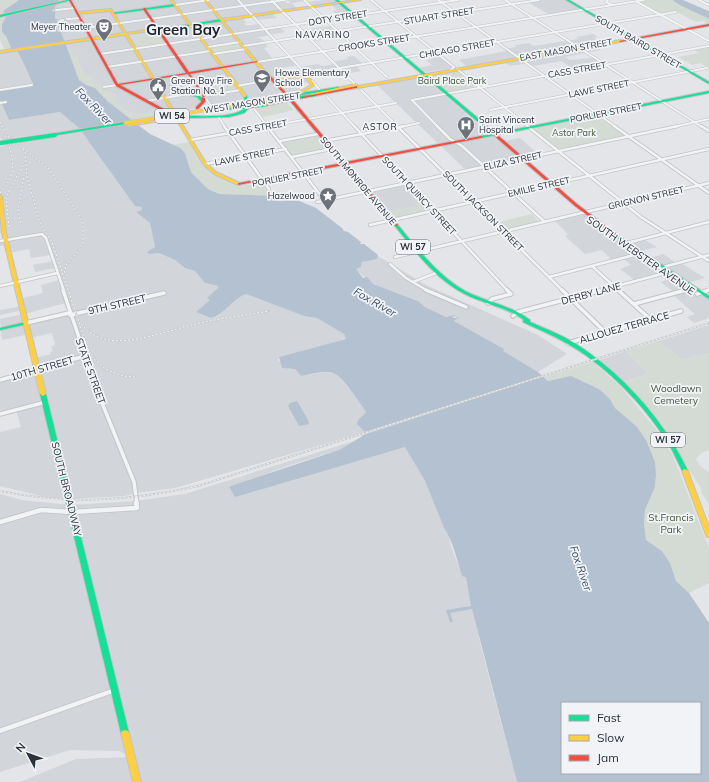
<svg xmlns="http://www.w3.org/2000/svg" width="709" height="782" font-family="Mulish,sans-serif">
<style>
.built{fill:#d2d5da;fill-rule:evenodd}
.green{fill:#d4dbd4}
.water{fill:#b4c1d0;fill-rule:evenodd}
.pier{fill:#e3e5e8}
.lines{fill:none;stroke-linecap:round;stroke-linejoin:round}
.street-far3-casing{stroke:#c2c3c6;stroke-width:3}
.street-far2-casing{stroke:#c2c3c6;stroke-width:4}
.street-far1-casing{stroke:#c2c3c6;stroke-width:5.5}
.street-casing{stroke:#c2c3c6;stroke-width:6}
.fast-casing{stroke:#c2c3c6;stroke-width:2}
.slow-casing{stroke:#c2c3c6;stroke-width:2}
.jam-casing{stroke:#c2c3c6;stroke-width:2}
.street-far3{stroke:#f2f3f4;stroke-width:2}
.street-far2{stroke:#f2f3f4;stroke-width:2.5}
.street-far1{stroke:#f2f3f4;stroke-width:3.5}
.street{stroke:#f2f3f4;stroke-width:4.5}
.fast{fill:#16e098;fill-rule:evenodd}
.slow{fill:#ffcf43;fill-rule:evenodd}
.jam{fill:#f24e42;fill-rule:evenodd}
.rail-casing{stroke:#cbcdcf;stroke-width:2}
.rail{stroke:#f1f3f6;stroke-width:1;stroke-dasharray:2;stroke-linecap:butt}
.fast-bridge-far1-casing{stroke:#c2c3c6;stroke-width:4;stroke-linecap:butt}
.fast-bridge-casing{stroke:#c2c3c6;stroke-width:5.5;stroke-linecap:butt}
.slow-bridge-casing{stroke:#c2c3c6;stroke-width:4;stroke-linecap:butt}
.fast-bridge-far1{stroke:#16e098;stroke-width:3}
.fast-bridge{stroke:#16e098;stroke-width:4}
.slow-bridge{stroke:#ffcf43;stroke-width:3}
.labels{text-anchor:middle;stroke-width:3.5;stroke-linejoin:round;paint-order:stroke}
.far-street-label{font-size:9px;fill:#2c333f;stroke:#f1f3f6}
.far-poi-label{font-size:9px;fill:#2c333f;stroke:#f1f3f6;text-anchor:start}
.far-neighbourhood-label{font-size:9px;letter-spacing:1px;fill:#1e2430;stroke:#f1f3f6}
.far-park-label{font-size:9px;fill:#40593a;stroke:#f1f3f6}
.shield{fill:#f1f3f6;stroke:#676d76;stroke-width:1}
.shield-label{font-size:9px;font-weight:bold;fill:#2c333f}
.street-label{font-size:10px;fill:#2c333f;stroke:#f1f3f6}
.park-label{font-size:10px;fill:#40593a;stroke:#f1f3f6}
.water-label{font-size:11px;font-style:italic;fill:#3a526f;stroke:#f1f3f6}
.far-town-label{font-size:15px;font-weight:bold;fill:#1e2430;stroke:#f1f3f6}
</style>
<rect width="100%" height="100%" fill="#e3e5e8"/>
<g class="built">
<path d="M59,0H271L273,2L283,0L286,3H290L288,0H304L306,1L292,3L297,9L272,14L277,18L256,20L252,16L242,17L246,23H244L246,26L258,24L261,29L280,27L285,32L255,38H260L265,42L268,47L264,48L273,59L291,57L298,65L282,68L285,72L288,71L290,73L303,71L300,67L317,64L323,66L335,64L333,62L348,59L347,57L354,56L364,65L356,66L361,71L345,74L340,69L323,71L321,68L315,69L317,72L300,75L310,82L296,84L301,90L285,93L280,87H276L283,96L251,102L240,86H238L245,96L246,101L212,107L201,92L192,93L203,101L197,108L133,121L79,80L64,40L56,28L59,27L55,19L54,12L52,10L54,9Z"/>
<path d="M323,0H336L349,12L336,14L333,11L337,10L330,4L312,7L307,2Z"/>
<path d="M539,0H567L584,10L550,15L528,2Z"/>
<path d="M593,34L598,37L594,38L602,43L467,67L459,60L507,51L505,49L516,47L515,45L529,43L534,46L578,39L576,37Z"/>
<path d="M594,46L601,50L565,57L570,60L593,58L602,65L574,70L562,61L533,66L529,63L510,66L504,62Z"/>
<path d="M9,50L10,52L17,51L26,66L32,77V86L0,91V52Z"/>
<path d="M434,53L436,54L453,68L426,72L419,68L432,65L426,60L431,59L426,54Z"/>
<path d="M423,77L499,142L520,138L538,154L465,169L376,84Z"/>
<path d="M0,100L9,120L60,112L80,129L13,138L21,142L82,132L142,207L143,210L136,212L150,223L155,247L148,252L159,253L175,260L185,268L195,271L205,283L218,286L219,288L208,298L211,300L197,312L217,316L239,297L246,294L304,316L317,318L344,334L346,339L279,357L278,360L288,369H295L301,376L326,372L336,374L354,393L366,412L358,420L365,432L175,488L136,493L125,496L69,499L41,496L0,486V432L21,427L16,410L0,414V380L38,369L35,358L51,354L50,352L53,351L51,347L55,345L52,333L30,338L29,334L2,340L0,319L24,314L23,310L0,315V310L22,306L20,299L43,293L41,285L59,280L55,268L35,272L33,265L53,261L51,255L31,258L29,249L9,253L7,245L0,246V241L6,240L4,233H0V147L7,145L0,138ZM66,303L69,313L26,323L24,314Z"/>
<path d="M406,185L429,210L393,218L370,193Z"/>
<path d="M586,212L650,258L663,254L676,263H681L705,278L688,283L709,298V318L694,323L687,317L695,314L672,294L675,293L661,282L666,280L658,275L636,281L620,269L631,265L623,258L612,260L602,250L585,254L565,236L568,235L566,232L554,220Z"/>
<path d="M645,240L657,247L641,251L631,244Z"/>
<path d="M378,256L428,286L538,335L567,354L538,372L502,351L504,349L454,321L458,317H452L457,313L446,317L425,307L418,301L373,284L355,269L361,267L362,262L376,259Z"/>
<path d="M709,325V353L682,360L659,341Z"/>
<path d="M626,351L648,374L621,383L597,361Z"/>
<path d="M354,441L339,450L287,466L229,488L405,447L425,481L444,528L449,534L451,547L460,568L466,577L481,647L517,782H20L76,759L131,757L119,751L70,750L0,772V494L22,500L70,505L136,501L185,494Z"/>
</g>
<g class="green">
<path d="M0,0H19L3,11L6,18L2,24V32L6,36L11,48L5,51L0,40Z"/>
<path d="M648,0H673L709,19V24L703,21L696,22L675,11L661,14L637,2Z"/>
<path d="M330,26L343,37L315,41L302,30Z"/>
<path d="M157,31L165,43L136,47L129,35Z"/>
<path d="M71,42L68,44L74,57L96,54L78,58L80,65L83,69L84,73H87V76H92L95,84H101L98,87L103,86V89L117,95L115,100C133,121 148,111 170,111L172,114L133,121L96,90L79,80L65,43Z"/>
<path d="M240,42L246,49L213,54L208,47Z"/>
<path d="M709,46V68L700,63L692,65L678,57L699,53L693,49Z"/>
<path d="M456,70L476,87L448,93L428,75Z"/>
<path d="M233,82L238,90L207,95L202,89V88Z"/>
<path d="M287,103L294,110L263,117L254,107Z"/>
<path d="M598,115L627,136L558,150L532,129Z"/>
<path d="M318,134L331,149L292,157L280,141Z"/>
<path d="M189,142L204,165L219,177L238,186L262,183L268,191L288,193L285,197L219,194L205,197L214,191L208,189L191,172L185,153L171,145Z"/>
<path d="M418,201L428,210L393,218L388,211L418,206L414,202Z"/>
<path d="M532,214L539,222L506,230L499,222Z"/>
<path d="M659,341L682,360L709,353V450L701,453L696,459L700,466L709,472V505L701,492L702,490L667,434L623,383L648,374L626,351Z"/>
<path d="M593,362L620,386L658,432L673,456L709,548V583L689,593L676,581L670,563L662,551L646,540L644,524L645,510L655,487L656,475L636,426L615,408L610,399L599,389L571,376L549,381L544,377Z"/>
</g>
<g class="water">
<path d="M19,0H59L54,9L52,10L53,12L55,11V19H57L61,31L59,27L56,28L58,32H61L79,80L86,85L95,88L107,101L150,134L180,148L185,153L191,172L208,189L219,194L276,196L297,200L316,208L342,228L344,231L348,232L361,242L360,244H364L378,255L377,259L362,262L361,267L356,269L363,278L367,277L373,284L418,301L425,307L446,317L457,314L452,317L454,318L459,317L454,321L504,349L503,351L538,372L548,381L571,376L599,389L610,399L615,408L636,426L646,440L655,462L656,475L655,487L645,510L644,524L646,540L662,551L670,563L676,581L689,593L709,623V782H517L472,609L450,613L453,622H450L446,610L471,606L466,577L462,576C459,565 451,536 444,528L425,481L405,447L235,497L230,488L228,489L231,486L339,450L361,437L365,432L357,424L358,420L366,412C360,403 342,375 333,373C324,370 311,374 301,376L295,369L282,368L279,357L346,339L344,334L317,318L304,316L246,294C232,299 225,314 211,318L196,312L210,300L207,298L218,288V286L205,283L195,271L185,268L175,260L159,253L149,254L147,252L155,247L150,223L136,212L142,210V207L135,206L80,129L60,112L9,120L0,100V91L32,86L33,84C28,72 24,63 17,51L10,52L9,49L11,48L6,36L2,32V24L6,17L3,11ZM562,703H700V773H562Z"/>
<path d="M673,0H683L706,10L709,11V19C702,15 675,4 673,0Z"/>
<path d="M297,401L308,420L309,424L299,426L288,406L290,403Z"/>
</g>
<path class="pier" d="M494,391L495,392L357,437L361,434Z"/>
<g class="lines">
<defs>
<g id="street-far3">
<path d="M238,0L306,74"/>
<path d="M304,0L387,77"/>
<path d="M371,0L454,67L451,70"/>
<path d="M438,0L616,127"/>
<path d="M505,0L702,127"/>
<path d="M608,0L606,2L612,5"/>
<path d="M699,0L709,5"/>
<path d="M272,1L354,83"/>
<path d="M637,2L709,41"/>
<path d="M175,5L209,0"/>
<path d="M56,10L75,8"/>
<path d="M67,19L81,18"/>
<path d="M60,21L63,20"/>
<path d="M64,31L285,0"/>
<path d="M338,31L539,0"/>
<path d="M243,46L307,36"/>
<path d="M208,47L240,42"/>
<path d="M100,54L458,0"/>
<path d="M213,54L246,49"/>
<path d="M257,62L644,0"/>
<path d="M107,67L210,51"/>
<path d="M457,69L529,127"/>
<path d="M298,75L676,12"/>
<path d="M312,81L319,89"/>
<path d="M237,86L270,80"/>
<path d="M104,87L117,85"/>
<path d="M198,87L234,82"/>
<path d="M0,90L32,85"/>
<path d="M361,90L398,127"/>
<path d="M204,96L212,107L208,109"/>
<path d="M204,96L240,90"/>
<path d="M245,97L268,127"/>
<path d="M327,97L355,127"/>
<path d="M412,100L709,46"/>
<path d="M412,100L438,127"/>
<path d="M146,101L201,92"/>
<path d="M0,103L6,102"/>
<path d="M212,107L229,104"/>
<path d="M490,110L707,68"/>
<path d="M219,118L225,127"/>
<path d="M264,127L396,103"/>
<path d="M400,127L419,123"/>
<path d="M673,127L709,119"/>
</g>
<g id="street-far2">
<path d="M224,126L269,189"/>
<path d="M267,126L325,201"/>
<path d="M354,126L508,291"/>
<path d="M397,126L563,291"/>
<path d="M437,126L450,139L462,146L545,222"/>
<path d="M527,126L641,217L709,261"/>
<path d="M614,126L709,193"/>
<path d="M701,126L709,131"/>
<path d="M190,140L270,126"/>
<path d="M280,141L318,134"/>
<path d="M324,141L405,126"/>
<path d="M292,157L331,149"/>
<path d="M205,164L286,149"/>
<path d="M317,202L678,126"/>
<path d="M370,225L709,149"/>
<path d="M0,241L42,234L46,238L64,291"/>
<path d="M623,244L709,222"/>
<path d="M395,257L709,183"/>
<path d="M390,264L406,278L428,291"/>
<path d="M592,266L619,291"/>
<path d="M659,268L709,255"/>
<path d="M549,277L642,253"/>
<path d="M413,282L436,273"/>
<path d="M0,286L57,273"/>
<path d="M598,291L669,272"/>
<path d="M683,291L693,288"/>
<path d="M707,291L709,290"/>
</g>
<g id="street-far1">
<path d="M63,290L96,388L134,482L137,504"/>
<path d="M426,290L466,307"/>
<path d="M562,290L605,332"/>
<path d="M618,290L650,319"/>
<path d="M697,294L709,290"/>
<path d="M488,303L492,299L511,294L507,290"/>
<path d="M634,304L686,290"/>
<path d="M70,315L164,293"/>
<path d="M513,316L518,312L602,290"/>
<path d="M26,323L69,313"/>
<path d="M568,343L681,311"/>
<path d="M0,380L85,356"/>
<path d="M0,414L46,402"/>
</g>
<g id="street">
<path d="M0,522L41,510L72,512L137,508L136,503"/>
<path d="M0,731L115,690"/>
</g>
<g id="fast">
<path d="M68,0H72L0,17V15Z"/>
<path d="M335,0H338L486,125V127H484Z"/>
<path d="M566,0H569L709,82V84Z"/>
<path d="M175,4L176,5V6L113,14L112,13Z"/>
<path d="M222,19H223V21L155,31L154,30Z"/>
<path d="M338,87L340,88L339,89L289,97L287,96L289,95Z"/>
<path d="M709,91V93L481,138L479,137L481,136Z"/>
<path d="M189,93L199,95L205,101L202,102L197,97L189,95Z"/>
<path d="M315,94L317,95L316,96L300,98L298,97L300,96Z"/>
<path d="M244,95L247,96L249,108L244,113L229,117L190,118L188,117L190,116C205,116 235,118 245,108Z"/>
<path d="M131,121H132V123L51,136L49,135L51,134Z"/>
<path d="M395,224H397C418,249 437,275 465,291C486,302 510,305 530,320V322C546,329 562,335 576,344C589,352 601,362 613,372C644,400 670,433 688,471L687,472H683C677,461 673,450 666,440C644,405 608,368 573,347C557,337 540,330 523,322V321L524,320C507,307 484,304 465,294C435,279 415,251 395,226Z"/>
<path d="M616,235H618L709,296V299L616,237Z"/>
<path d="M26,322L28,323V324L0,330V328Z"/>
<path d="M43,392L46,394L129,733L128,735L125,736L122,735L121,733L40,394Z"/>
</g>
<g id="slow">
<path d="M170,0H172L246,95V97H244Z"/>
<path d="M204,0H206L222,19L355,0H361L223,21L267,73L268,74L266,75H265Z"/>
<path d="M111,9L112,10L126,33L159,28V30H158L127,34L206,163L216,172L240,183V185H238L214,174L204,165L125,35L0,53V51L124,33L110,11L78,14L77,13L78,12Z"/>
<path d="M620,40L621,41V42L352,89L350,88L352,87Z"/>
<path d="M296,75L308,76L315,85L302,93H301V91L311,85L306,78L296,77L272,81L270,80Z"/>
<path d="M355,84L357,85L356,86L312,95L310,94Z"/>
<path d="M159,119H160V121L128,126L126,125L128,124Z"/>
<path d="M0,195L2,196L6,233L46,394L43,396L40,394L2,233L0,214Z"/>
<path d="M685,469L687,470L688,471L709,527V537H707L706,535L682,471L683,470Z"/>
<path d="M125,730L128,731L129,733L141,782H133L121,733L122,731Z"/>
</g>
<g id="jam">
<path d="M69,0H71L118,84L186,73L143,9L144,8H145L189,72L257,61L258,62L190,74L206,96L204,97H203L188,74L120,85L164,109H171L173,110L171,111H162L116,86Z"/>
<path d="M709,24V26L620,42L619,41Z"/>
<path d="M263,70H265L292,99L357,86V88H356L293,100L345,162L481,136L483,137L481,138L347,164L397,224L398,225L396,226H395L344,165L238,185V183H239L342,163L290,101L264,106V104L289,99L263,72Z"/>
<path d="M202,97L205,98V102L198,109H196V107L201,102Z"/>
<path d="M484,125H486L577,204L618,235V237H616L575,206L484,127Z"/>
</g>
</defs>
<use href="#street-far3" class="street-far3-casing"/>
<use href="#street-far2" class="street-far2-casing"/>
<use href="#street-far1" class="street-far1-casing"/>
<use href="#street" class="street-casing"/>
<use href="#fast" class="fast-casing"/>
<use href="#slow" class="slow-casing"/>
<use href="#jam" class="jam-casing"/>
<use href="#street-far3" class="street-far3"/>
<use href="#street-far2" class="street-far2"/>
<use href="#street-far1" class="street-far1"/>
<use href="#street" class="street"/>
<use href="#fast" class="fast"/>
<use href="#slow" class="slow"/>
<use href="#jam" class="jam"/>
<defs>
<g id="rail">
<path d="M0,122L8,136L19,144L25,152L27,177L40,223L52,242L90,355L105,369L123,376L135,377"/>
<path d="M23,148L49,169L83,222V246L66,265L64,274"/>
<path d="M0,193C19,171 13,159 5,134"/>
<path d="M21,223L18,211L24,175"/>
<path d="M9,227L6,197L24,163"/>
<path d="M81,324C88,331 94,336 104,339C132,346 171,329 200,323C222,318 246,315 269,311"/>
<path d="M0,491C69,505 130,501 198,486L709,323"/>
</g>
</defs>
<use href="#rail" class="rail-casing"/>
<use href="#rail" class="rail"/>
<defs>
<g id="fast-bridge-far1">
<path d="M239,108L265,105"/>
<path d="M220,110L300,97"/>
</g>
<path id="fast-bridge" d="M0,143L55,135"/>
<path id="slow-bridge" d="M125,123L274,99L302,92"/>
</defs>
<use href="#fast-bridge-far1" class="fast-bridge-far1-casing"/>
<use href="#fast-bridge" class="fast-bridge-casing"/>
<use href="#slow-bridge" class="slow-bridge-casing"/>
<use href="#fast-bridge-far1" class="fast-bridge-far1"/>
<use href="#fast-bridge" class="fast-bridge"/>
<use href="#slow-bridge" class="slow-bridge"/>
</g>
<defs>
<symbol id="theatre-pin" viewBox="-11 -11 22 30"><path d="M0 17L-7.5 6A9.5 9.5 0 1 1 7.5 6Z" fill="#6c717a" stroke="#f1f3f6"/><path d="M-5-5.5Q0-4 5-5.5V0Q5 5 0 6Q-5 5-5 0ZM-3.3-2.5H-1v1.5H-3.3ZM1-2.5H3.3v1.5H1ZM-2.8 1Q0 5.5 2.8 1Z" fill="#fff"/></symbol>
<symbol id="school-pin" viewBox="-11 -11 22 30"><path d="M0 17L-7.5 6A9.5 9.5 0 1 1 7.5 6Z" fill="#6c717a" stroke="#f1f3f6"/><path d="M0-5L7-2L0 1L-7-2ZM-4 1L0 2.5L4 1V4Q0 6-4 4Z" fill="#fff"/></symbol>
<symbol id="civic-pin" viewBox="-11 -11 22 30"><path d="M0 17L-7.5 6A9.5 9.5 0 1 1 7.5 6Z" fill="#6c717a" stroke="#f1f3f6"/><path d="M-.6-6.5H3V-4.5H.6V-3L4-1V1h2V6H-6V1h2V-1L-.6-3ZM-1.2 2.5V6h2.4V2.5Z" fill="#fff"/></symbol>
<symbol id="hospital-pin" viewBox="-11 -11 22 30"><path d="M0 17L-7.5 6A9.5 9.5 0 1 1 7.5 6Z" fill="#6c717a" stroke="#f1f3f6"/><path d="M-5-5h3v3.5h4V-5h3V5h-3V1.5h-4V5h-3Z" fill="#fff"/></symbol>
<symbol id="sight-pin" viewBox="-11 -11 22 30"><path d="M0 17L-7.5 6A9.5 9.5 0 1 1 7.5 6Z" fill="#6c717a" stroke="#f1f3f6"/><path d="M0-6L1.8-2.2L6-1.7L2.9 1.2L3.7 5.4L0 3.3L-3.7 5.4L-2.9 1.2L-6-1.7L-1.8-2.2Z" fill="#fff"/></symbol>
</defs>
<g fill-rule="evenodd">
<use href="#theatre-pin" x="94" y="17" width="20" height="27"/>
<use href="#school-pin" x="252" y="68" width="20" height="27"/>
<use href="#civic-pin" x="148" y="76" width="20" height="27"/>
<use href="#hospital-pin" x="456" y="115" width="20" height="27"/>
<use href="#sight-pin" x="318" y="186" width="20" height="27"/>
</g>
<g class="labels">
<g class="far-street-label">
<text transform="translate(439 16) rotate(-9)" y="3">STUART STREET</text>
<text transform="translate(338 18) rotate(-9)" y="3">DOTY STREET</text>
<text transform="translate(638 42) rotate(30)" y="3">SOUTH BAIRD STREET</text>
<text transform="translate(374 43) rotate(-9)" y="3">CROOKS STREET</text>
<text transform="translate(457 49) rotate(-10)" y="3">CHICAGO STREET</text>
<text transform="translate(566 50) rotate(-10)" y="3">EAST MASON STREET</text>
<text transform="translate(577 70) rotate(-10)" y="3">CASS STREET</text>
<text transform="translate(599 89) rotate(-11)" y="3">LAWE STREET</text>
<text transform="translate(252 103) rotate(-9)" y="3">WEST MASON STREET</text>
<text transform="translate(606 113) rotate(-11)" y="3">PORLIER STREET</text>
<text transform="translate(258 128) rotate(-10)" y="3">CASS STREET</text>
<text transform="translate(245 157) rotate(-11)" y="3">LAWE STREET</text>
<text transform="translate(513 161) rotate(-12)" y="3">ELIZA STREET</text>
<text transform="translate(288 177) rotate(-11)" y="3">PORLIER STREET</text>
<text transform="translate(358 181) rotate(50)" y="3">SOUTH MONROE AVENUE</text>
<text transform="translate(539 187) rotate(-13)" y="3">EMILIE STREET</text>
<text transform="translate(419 196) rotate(47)" y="3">SOUTH QUINCY STREET</text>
<text transform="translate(646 198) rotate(-13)" y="3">GRIGNON STREET</text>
<text transform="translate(483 211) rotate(45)" y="3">SOUTH JACKSON STREET</text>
</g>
<g class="far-poi-label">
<text x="91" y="30" text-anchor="end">Meyer Theater</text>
<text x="275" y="76">Howe Elementary<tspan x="275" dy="10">School</tspan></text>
<text x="171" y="84">Green Bay Fire<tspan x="171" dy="10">Station No. 1</tspan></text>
<text x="479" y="123">Saint Vincent<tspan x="479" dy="10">Hospital</tspan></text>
<text x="315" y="199" text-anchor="end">Hazelwood</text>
</g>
<g class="far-neighbourhood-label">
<text x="323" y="38">NAVARINO</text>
<text x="380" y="130">ASTOR</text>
</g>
<g class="far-park-label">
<text x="452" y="84">Baird Place Park</text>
<text x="574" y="136">Astor Park</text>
</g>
<g class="shield">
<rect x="155" y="109" width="34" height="14" rx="3"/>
<rect x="396" y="240" width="34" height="14" rx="3"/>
<rect x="651" y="433" width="34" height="14" rx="3"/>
</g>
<g class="shield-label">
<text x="172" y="119">WI 54</text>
<text x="413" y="250">WI 57</text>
<text x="668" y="443">WI 57</text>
</g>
<g class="street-label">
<text transform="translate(641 255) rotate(35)" y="4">SOUTH WEBSTER AVENUE</text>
<text transform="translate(591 293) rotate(-15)" y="4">DERBY LANE</text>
<text transform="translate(117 304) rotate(-13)" y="4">9TH STREET</text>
<text transform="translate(624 327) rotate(-16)" y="4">ALLOUEZ TERRACE</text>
<text transform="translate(42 368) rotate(-16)" y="4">10TH STREET</text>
<text transform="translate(91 371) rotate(70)" y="4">STATE STREET</text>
<text transform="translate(67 489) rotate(76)" y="4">SOUTH BROADWAY</text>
</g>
<g class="park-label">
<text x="676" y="392">Woodlawn<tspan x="676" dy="12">Cemetery</tspan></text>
<text x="671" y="521">St.Francis<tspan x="671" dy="12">Park</tspan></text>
</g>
<g class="water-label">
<text transform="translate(94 106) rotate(46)" y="4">Fox River</text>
<text transform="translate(375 302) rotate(30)" y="4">Fox River</text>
<text transform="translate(581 568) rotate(71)" y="4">Fox River</text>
</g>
<g class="far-town-label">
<text x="183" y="35">Green Bay</text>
</g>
</g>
<rect x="561" y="702" width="140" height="72" fill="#f1f3f6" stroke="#a2a6ad"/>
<rect x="569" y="715" width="20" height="6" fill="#16e098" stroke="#a2a6ad"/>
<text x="597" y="722" font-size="12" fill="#2c333f">Fast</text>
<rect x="569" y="735" width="20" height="6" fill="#ffcf43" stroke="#a2a6ad"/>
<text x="597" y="742" font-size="12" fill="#2c333f">Slow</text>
<rect x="569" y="755" width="20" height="6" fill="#f24e42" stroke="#a2a6ad"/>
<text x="597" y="762" font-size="12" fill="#2c333f">Jam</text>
<g transform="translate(28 754) rotate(311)" stroke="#f1f3f6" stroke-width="3" paint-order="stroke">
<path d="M0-3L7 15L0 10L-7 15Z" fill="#2c333f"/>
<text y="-6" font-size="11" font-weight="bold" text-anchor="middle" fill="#2c333f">N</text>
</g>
</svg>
